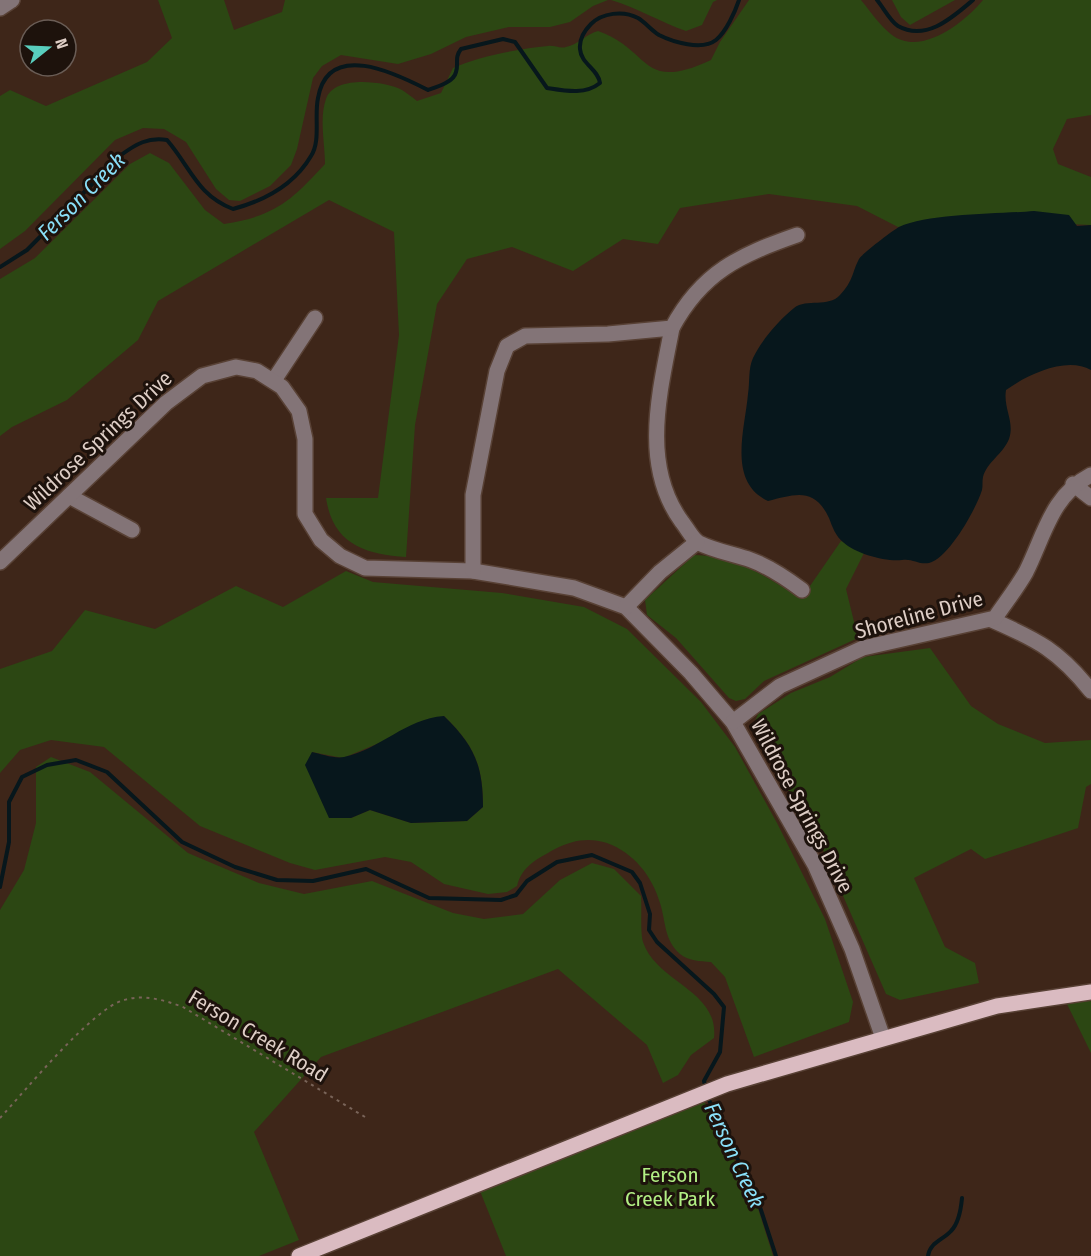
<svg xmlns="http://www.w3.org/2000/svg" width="1091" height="1256" font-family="'Fira Sans Condensed',sans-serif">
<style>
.green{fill:#2c4713;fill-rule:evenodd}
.water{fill:#07171c}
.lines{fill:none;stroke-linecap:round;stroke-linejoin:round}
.stream{stroke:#07171c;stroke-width:4}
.minor-casing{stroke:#584135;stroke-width:18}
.major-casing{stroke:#584135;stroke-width:18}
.path{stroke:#796459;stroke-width:2;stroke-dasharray:3 4.5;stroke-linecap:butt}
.minor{stroke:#837477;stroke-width:15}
.major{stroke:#dabbc1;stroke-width:15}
.labels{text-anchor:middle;stroke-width:6;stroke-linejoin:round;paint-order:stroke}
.street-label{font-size:21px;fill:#decec6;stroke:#1d120c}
.park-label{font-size:21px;fill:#b2ef84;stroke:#1d120c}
.water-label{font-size:22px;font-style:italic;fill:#89dff8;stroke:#1d120c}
</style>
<rect width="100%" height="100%" fill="#3e2619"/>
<g class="green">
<path d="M158,0H224L234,30L282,12L285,0H608L593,6L570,22L550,27H509L466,37L431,54L398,64L341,55L322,66L313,78L297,149L291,165L270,186L240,201L229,200L216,189L186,142L164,129L143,128L115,140L25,231L0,249V96L10,90L46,106L147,62L172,38Z"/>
<path d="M611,0H717L713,2L702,25L686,31C660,22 638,8 611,0Z"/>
<path d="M749,0H861C870,11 880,26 892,35C921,57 965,22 983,0H1091V115L1067,119L1053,149L1058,164L1091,177V225L943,218L898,227L857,206L769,194L680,208L658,244L623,239L573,271L512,247L467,259L437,304L415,425L406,557C364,554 333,544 326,498H378L399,335L394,232L329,200L158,301L138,340L67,400L12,427L0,436V279L35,258L130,164L150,153L169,163L205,210L224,224C275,216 291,201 325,164C325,144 319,118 326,99C334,75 384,81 402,90C407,93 412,97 417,101L441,93L453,68C479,56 518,49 548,46C554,45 560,49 566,47C578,45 586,34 598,31C652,50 640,93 711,60L720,42Z"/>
<path d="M892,0H955L910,25L901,17Z"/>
<path d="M841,541L864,553L846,589L858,638L764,681L745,699L736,701L729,698L676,638L647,615L645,600L694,555C733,555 769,577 801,599Z"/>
<path d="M346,571L373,582L502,593L584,607L627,629L701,702L735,747L777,823L825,919L853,1002L849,1022L754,1057L725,977L711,962C700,961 688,961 680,954C664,940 666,922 660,903C652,876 634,853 607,843C589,837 572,840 555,849C537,859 522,866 517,886L507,892L488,894L444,884L411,862L385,857L315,870L290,863L200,826L104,747L51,740L20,750L0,773V669L52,651L85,610L155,629L236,586L283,607ZM444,716C474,745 483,765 483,807L467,821L411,823L370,810L351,818L312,752L343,758Z"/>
<path d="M930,648L971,706L998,724L1045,743L1091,740V784L1086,787L1078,828L985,859L971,849L914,878L945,947L975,963L979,983L900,1000L886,994L823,850L752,728L758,714L791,693L830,677L863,657Z"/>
<path d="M51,757L90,772L188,853L259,883L304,894L372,881L453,913L484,919L523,914L560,880L592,863L614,869L641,896C642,908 640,932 643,942C657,983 719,990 714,1038L691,1055L678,1075L663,1083L647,1045L558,969L321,1057L254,1132L299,1240L259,1256H0V910L24,870L36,823V767Z"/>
<path d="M1091,1001V1053L1066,1002Z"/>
<path d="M704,1101L756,1202L773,1256H506L480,1191Z"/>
</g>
<g class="water">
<path d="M1034,211L1069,215L1077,226L1091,225V370C1066,356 1027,375 1006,390C1003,408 1015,422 1009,439C1003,454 987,462 983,477C982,481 983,486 982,490C976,509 949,558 929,563C919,565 912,558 902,560C886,562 856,554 843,542C836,537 832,526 829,518C814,486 794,495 768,501C727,482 745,429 748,394C750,382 748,369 753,358C761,341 779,320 794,308C807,298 828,308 840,295C854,280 852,272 859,259C863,253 892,231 899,227C929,213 1000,214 1034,211Z"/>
<path d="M444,716C474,745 483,765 483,807L467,821L411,823L370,810L351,818H329L305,765L312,752C321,754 335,759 344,757C381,749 405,719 444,716Z"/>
</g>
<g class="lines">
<g class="stream">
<path d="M877,0C883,7 890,21 898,26C926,42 953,17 973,0"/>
<path d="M0,267L27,250L121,155C136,144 148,137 167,140C191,168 197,195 233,209C263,201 294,185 311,156C321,141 314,116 318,98C328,40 395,73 428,90C437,87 454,82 456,72C459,63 454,58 461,49L503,39L515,42L547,88C566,91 585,95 600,83C598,69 581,64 580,49C579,39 584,31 591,24C602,13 623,10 638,18C645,22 651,30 659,35C673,42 702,51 716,40C726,32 735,12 739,0"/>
<path d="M0,887L9,842V802L22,777L47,765L76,760L107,772L182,842L235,867L277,880L313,881L366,869L429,898L501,900L516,895L527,881L557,862L592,855L632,872L640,883L650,914L649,930L657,942L714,994L724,1007L720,1052L704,1081L706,1089"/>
<path d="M707,1096L758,1201L776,1256"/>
<path d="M928,1256C930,1242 943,1240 951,1231C959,1223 961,1209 962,1198"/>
</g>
<defs>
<g id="minor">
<path d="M0,8L12,0"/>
<path d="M672,328C660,391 640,465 682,522C687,528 692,539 699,543C715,551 734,554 751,560C770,567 786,578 802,590"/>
<path d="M274,380L315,318"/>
<path d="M1073,484L1091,498"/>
<path d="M69,496L132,530"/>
<path d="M0,562L166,403L202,376L236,367L257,371L282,387L299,411L305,439V514L321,540L340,556L365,568L473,571L574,588L626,607L691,673L733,722L815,865L852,949L883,1038"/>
<path d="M473,571V495L497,371L507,346L525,336L608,334L672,328C702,272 740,255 797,235"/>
<path d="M626,607L660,572L697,542"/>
<path d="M992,620C1038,640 1059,651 1091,691"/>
<path d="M733,722L780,686L863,648L995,618C1005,603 1017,588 1026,572C1045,534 1051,496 1091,475"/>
</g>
<path id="major" d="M299,1256L727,1084L997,1006L1091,992"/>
</defs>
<use href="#minor" class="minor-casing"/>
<use href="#major" class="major-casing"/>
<path class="path" d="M0,1118C25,1091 93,1008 124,1000C144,994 164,1000 183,1007L365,1117"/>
<use href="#minor" class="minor"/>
<use href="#major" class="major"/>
</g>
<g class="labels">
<g class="street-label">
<text transform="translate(98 441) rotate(-43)" y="7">Wildrose Springs Drive</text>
<text transform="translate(919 615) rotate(-15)" y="7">Shoreline Drive</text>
<text transform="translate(802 806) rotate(62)" y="7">Wildrose Springs Drive</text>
<text transform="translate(258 1036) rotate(31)" y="7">Ferson Creek Road</text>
</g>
<g class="park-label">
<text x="670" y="1182">Ferson<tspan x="670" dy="24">Creek Park</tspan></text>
</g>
<g class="water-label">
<text transform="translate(81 196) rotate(-45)" y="8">Ferson Creek</text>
<text transform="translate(735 1155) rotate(65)" y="8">Ferson Creek</text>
</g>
</g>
<g transform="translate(48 48) rotate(72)"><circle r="28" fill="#1d120c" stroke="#6a5d56" stroke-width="1.5"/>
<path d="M0-4.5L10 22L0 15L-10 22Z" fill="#59cebe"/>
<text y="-9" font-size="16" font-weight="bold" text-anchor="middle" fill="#decec6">N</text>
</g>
</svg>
